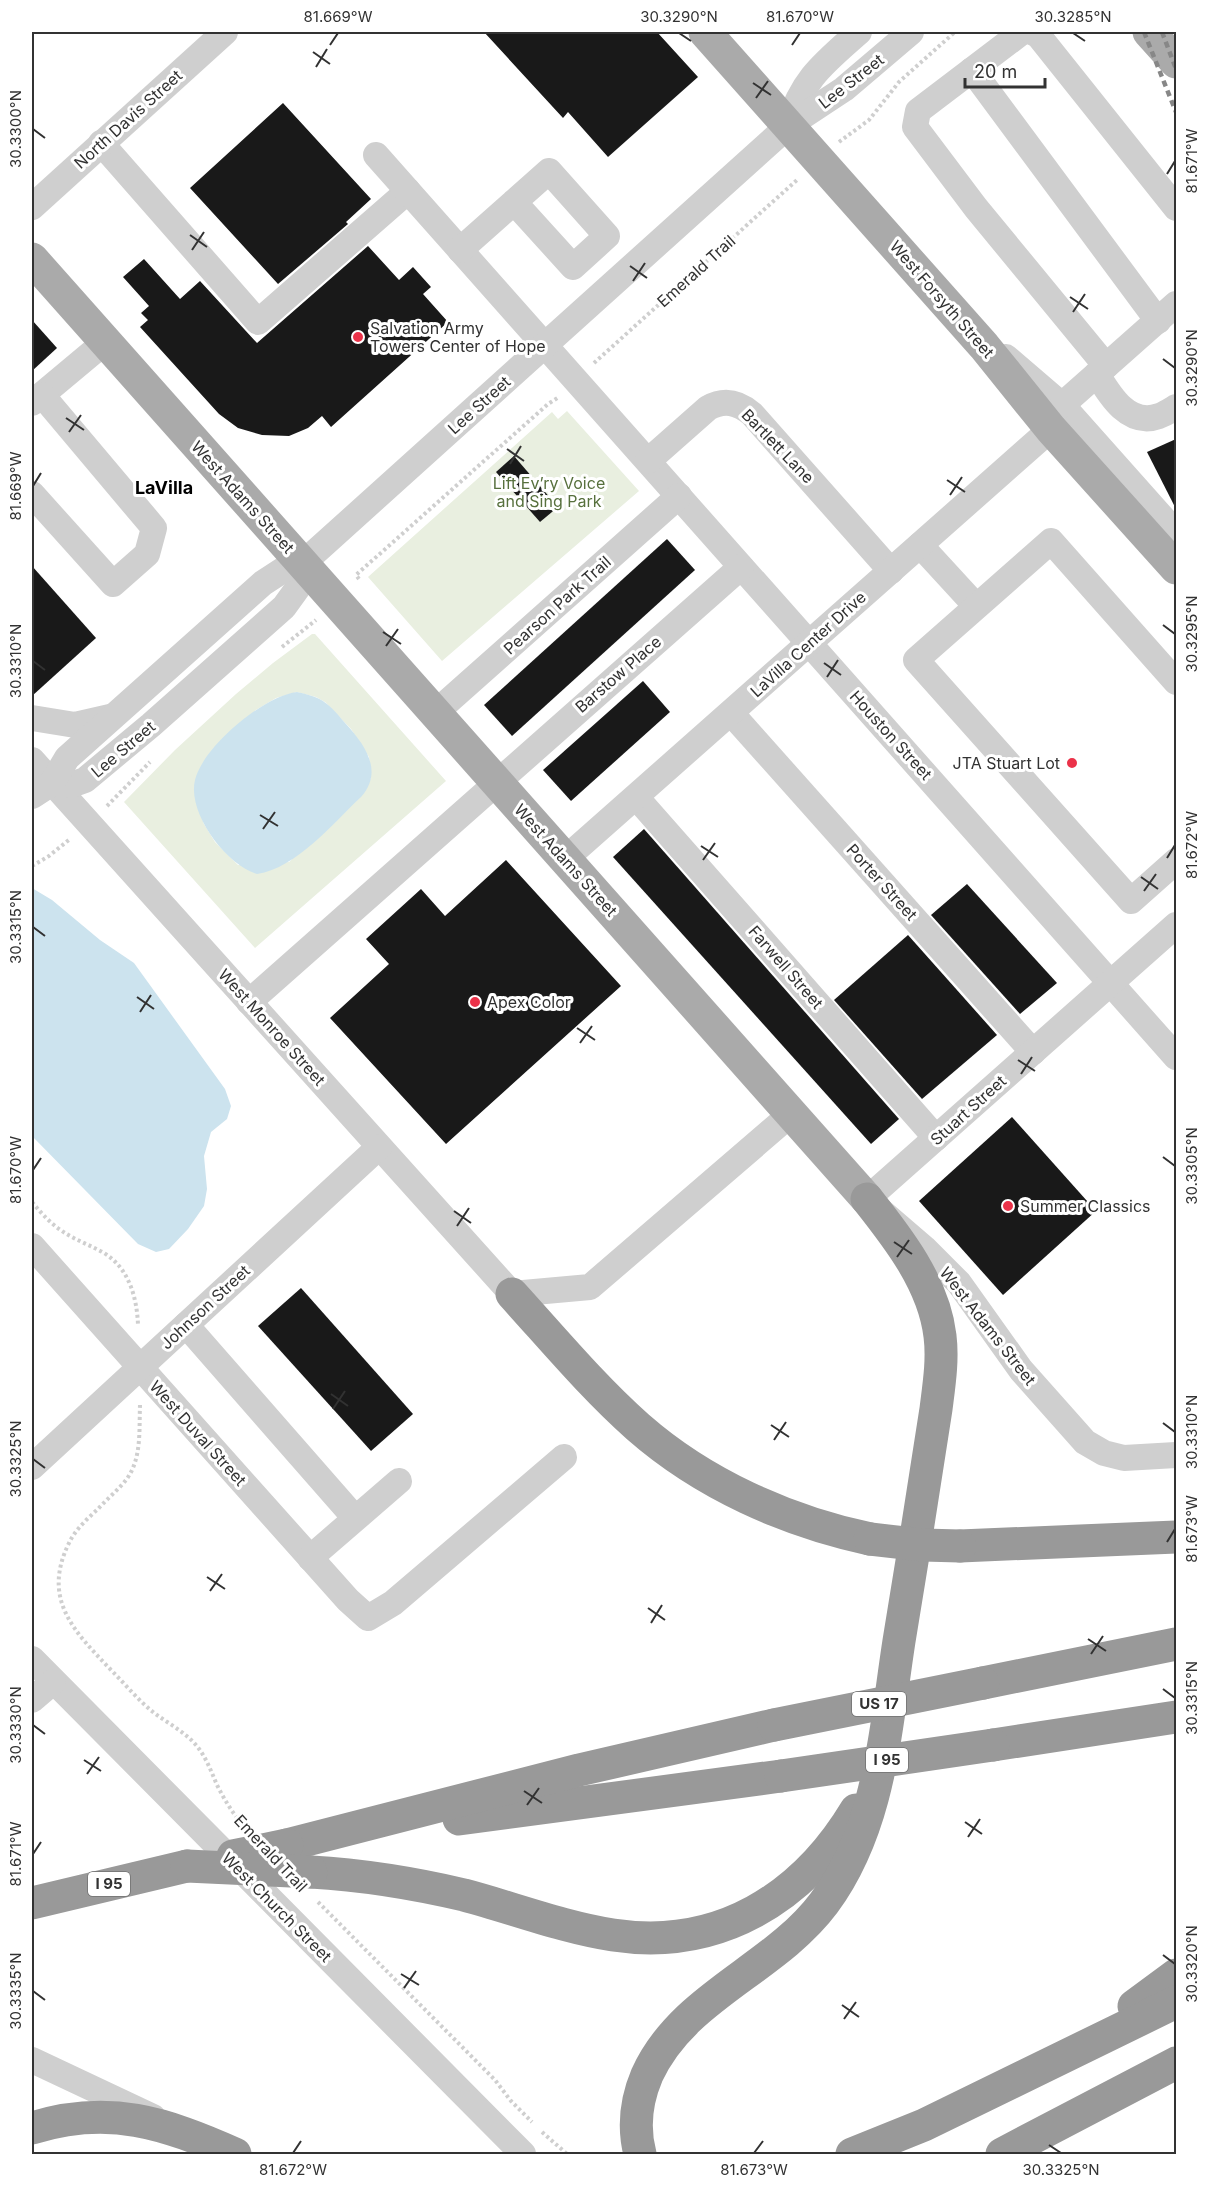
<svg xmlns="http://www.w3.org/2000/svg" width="1208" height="2186" font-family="Inter,sans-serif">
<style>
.green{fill:#e9efe0;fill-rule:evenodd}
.water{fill:#cce3ee}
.building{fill:#191919}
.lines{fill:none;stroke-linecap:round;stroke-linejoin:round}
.path{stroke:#cfcfcf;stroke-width:4;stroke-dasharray:3 3;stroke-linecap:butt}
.minor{stroke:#cfcfcf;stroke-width:26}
.major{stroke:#aaa;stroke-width:33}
.highway{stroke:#999;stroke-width:33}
.rail{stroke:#878787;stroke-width:4.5;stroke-dasharray:6 4.5;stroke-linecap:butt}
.highway-bridge{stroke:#999;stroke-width:33}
.ticks{fill:none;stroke:#323232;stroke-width:2}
.poi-dot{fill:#eb3249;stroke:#fff;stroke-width:2}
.labels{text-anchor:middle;stroke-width:6;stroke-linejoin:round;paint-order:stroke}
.shield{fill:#fff;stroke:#707070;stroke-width:1.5}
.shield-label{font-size:15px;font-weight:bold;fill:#323232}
.street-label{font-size:16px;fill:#323232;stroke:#fff}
.poi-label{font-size:16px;fill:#323232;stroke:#fff;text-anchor:start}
.park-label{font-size:16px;fill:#57703d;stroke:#fff}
.neighbourhood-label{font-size:18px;font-weight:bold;fill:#000;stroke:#fff}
.neatline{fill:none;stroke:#323232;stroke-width:2}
.ticks-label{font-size:15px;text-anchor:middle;fill:#323232}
</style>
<rect width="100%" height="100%" fill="#fff"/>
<g class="green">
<path d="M567,411L639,491L442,661L368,577L552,412L558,419Z"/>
<path d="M312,634H315L446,781L255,948L124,802L175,750L236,694L273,663ZM297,692L316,697L325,702L351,729L369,757L371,778L361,796L289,862L238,865L215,842L204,824L196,802L206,759L225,737L256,710L276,698Z"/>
</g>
<g class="water">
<path d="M297,692C306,694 315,696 323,701C332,707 339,716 346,724C365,745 384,771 361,797C333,823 297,868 257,874C226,865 187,813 195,780C203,747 263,696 297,692Z"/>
<path d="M32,888L52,900L100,940L134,963L225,1089L231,1106L227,1119L211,1132L204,1156L207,1189L204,1206L188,1229L169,1249L156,1252L138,1244L32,1136Z"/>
</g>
<g class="building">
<path d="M484,32H657L698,77L608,157L568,112L563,118Z"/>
<path d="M283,103L371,199L346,222L348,224L278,284L190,188Z"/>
<path d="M368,246L399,280L413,267L431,287L423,294L448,322L331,427L322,416L308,428L289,436L262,435L238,428L219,414L140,327L148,320L141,313L149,306L123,277L144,259L180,299L200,281L257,343Z"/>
<path d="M32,320L57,348L32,371Z"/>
<path d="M1176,439V509L1147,452Z"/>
<path d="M514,456L558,507L540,522L496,472Z"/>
<path d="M667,539L695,570L512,736L484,705Z"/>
<path d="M32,566L96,638L32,696Z"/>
<path d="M643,681L670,712L571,801L543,770Z"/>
<path d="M644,829L899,1119L871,1144L613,857Z"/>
<path d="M506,860L621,986L446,1144L330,1018L389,964L366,939L421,889L445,916Z"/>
<path d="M967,884L1057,983L1020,1014L931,915Z"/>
<path d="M908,935L997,1035L922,1099L834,1000Z"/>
<path d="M1012,1117L1096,1211L1003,1295L919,1201Z"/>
<path d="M301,1288L413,1414L371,1451L258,1326Z"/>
</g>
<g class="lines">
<g class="path">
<path d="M839,142L869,120L899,82L955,32"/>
<path d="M594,363L798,179"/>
<path d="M359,579L356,575L548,404L559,397"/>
<path d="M282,647L316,620"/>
<path d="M107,806L150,762"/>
<path d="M32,866L49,856L70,839"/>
<path d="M32,1202C41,1213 50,1223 62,1231C75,1240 90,1245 104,1253C129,1268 137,1298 138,1325"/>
<path d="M140,1405C139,1430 142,1459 126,1480C118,1490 107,1499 98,1509C87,1519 75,1530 69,1543C41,1600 75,1632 111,1670C125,1684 138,1700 153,1712C167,1723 184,1731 196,1745C206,1757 211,1771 217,1785C224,1799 232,1812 242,1824"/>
<path d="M318,1902L495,2080L511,2101L532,2122"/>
<path d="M542,2132L567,2154"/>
</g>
<g class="minor">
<path d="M1022,32L918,111L915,127L976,208L1106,366"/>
<path d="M1032,32L1038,35L1176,208"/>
<path d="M972,70L1158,321"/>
<path d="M788,126C802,79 824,63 859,32"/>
<path d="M101,143L258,322L408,191"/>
<path d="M376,155L1176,1057"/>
<path d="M32,207L225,32"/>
<path d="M460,250L549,171L607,236L573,267L514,202"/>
<path d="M1006,357L1062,405L1176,533"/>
<path d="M1097,374C1110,396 1129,427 1159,416C1165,414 1171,410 1176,407"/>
<path d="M32,403L105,342"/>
<path d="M1062,405L1176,304"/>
<path d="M648,461L708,408C724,399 738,402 752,414L891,571"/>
<path d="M32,494L113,584L147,554L154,528L42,395"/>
<path d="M920,545L976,606"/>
<path d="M1176,682L1051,541L916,660L1131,901L1176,861"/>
<path d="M435,713L679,496"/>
<path d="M731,713L1033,1052"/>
<path d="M32,718L75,725L110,717"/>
<path d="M32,760L512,1294L590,1287L791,1114"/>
<path d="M52,783L71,785L85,780L151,725L284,607L297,589L302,564"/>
<path d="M32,796L52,783L67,758L263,583L283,570L302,564L788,126L844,89L911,32"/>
<path d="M636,797L936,1138"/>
<path d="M565,859L1051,429"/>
<path d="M1176,925L867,1199L924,1248L959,1283L1021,1370L1085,1442L1104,1453L1124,1458L1176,1455"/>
<path d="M249,1002L741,567"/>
<path d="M32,1246L348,1600L368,1618L393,1603L564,1457"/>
<path d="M186,1325L355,1518"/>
<path d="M32,1467L379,1147"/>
<path d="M310,1558L399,1481"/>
<path d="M32,1659L523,2154"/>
<path d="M32,1700L53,1682"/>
<path d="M32,2060L153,2117"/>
</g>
<g class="major">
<path d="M705,32L984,346L1051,429L1176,568"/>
<path d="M1149,32L1176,62"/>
<path d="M32,259L867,1199"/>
</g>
<g class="highway">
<path d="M512,1294C553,1339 592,1386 638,1427C703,1484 786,1521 870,1539"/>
<path d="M960,1546L1176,1537"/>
<path d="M983,1683L1176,1644"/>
<path d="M993,1745L1176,1717"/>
<path d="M459,1819L781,1776"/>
<path d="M287,1845L579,1770L774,1725"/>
<path d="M311,1872C363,1875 413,1883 464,1895C513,1908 562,1927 613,1935C719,1951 803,1898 856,1810"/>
<path d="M32,1903L187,1866"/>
<path d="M1134,2006L1176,1975"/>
<path d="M32,2128C109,2104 165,2123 235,2154"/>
<path d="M640,2154C633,2127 636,2101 647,2075C683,1996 774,1970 824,1903C880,1827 885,1732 899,1641C912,1564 924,1486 936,1409C939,1385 943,1360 940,1336C934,1284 898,1238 867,1199"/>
<path d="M852,2154L924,2125L1176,2002"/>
<path d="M1002,2154L1176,2063"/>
</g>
<g class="rail">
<path d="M1144,32L1176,112"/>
<path d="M1162,32L1176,69"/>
</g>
<g class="highway-bridge">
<path d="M870,1539L923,1545L960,1546"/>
<path d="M774,1725L983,1683"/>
<path d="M781,1776L993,1745"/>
<path d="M233,1856L287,1845"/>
<path d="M187,1866L311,1872"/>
</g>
</g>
<path class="ticks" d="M679,33L691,41M1073,33L1085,41M330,45L338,33M792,45L800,33M313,52L330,64M316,67L327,49M753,83L771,95M756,98L768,81M33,129L45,138M1167,174L1175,161M190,235L207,247M192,250L204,232M630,266L647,278M633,281L645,263M1070,297L1088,309M1073,312L1085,294M1163,359L1175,368M66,418L84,430M69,432L81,415M507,449L524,461M510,464L521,446M947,480L965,492M33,486L41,473M950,495L962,477M1163,625L1175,634M383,632L401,644M386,646L398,629M33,661L45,670M824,663L841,675M827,677L838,660M260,815L278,826M263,829L275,812M701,846L718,857M1167,858L1175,845M703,860L715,843M1141,877L1158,889M1144,891L1156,874M33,927L45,936M137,997L154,1009M140,1012L151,995M577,1028L595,1040M580,1043L592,1026M1018,1060L1035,1071M1021,1074L1032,1057M1163,1157L1175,1166M33,1170L41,1158M454,1211L471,1223M457,1226L469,1208M894,1242L912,1254M897,1257L909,1240M331,1394L348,1406M333,1409L345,1391M1163,1423L1175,1432M771,1425L789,1437M774,1440L786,1422M33,1459L45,1468M1167,1542L1175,1529M207,1577L225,1589M210,1591L222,1574M648,1608L665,1620M651,1623L662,1605M1088,1639L1106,1651M1091,1654L1103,1636M1163,1689L1175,1698M33,1725L45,1734M84,1760L101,1771M87,1774L99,1757M524,1791L542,1803M527,1805L539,1788M965,1822L982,1834M968,1837L980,1819M33,1854L41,1842M1163,1955L1175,1964M401,1974L419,1985M404,1988L416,1971M33,1991L45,2000M842,2005L859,2017M844,2019L856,2002M1049,2145L1061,2153M293,2153L301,2141M754,2153L763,2141"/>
<g class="poi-dot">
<circle cx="358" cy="337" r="6"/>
<circle cx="1072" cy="763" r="6"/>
<circle cx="475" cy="1002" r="6"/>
<circle cx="1008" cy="1206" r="6"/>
</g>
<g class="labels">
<g class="shield">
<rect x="852" y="1692" width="54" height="24" rx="4.5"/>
<rect x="866" y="1748" width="42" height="24" rx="4.5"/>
<rect x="88" y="1872" width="42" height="24" rx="4.5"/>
</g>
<g class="shield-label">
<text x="879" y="1709">US 17</text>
<text x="887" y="1765">I 95</text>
<text x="109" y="1889">I 95</text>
</g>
<g class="street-label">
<text transform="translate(851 81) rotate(-38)" y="6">Lee Street</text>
<text transform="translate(128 119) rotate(-42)" y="6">North Davis Street</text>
<text transform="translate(696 271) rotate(-42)" y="6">Emerald Trail</text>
<text transform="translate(942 299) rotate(49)" y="6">West Forsyth Street</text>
<text transform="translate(479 405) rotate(-42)" y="6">Lee Street</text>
<text transform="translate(778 446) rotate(46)" y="6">Bartlett Lane</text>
<text transform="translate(243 497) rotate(48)" y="6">West Adams Street</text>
<text transform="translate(557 605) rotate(-42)" y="6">Pearson Park Trail</text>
<text transform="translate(808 644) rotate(-42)" y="6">LaVilla Center Drive</text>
<text transform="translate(618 674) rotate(-41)" y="6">Barstow Place</text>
<text transform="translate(891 735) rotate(48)" y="6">Houston Street</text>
<text transform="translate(123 749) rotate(-40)" y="6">Lee Street</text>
<text transform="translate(566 860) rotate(48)" y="6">West Adams Street</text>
<text transform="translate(882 882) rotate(48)" y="6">Porter Street</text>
<text transform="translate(786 967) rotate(49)" y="6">Farwell Street</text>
<text transform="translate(272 1027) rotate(48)" y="6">West Monroe Street</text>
<text transform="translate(968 1110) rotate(-42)" y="6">Stuart Street</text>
<text transform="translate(205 1307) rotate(-43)" y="6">Johnson Street</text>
<text transform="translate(988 1326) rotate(52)" y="6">West Adams Street</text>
<text transform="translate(198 1433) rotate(48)" y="6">West Duval Street</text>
<text transform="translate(271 1853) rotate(47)" y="6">Emerald Trail</text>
<text transform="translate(277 1907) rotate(45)" y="6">West Church Street</text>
</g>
<g class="poi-label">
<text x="370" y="334">Salvation Army<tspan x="370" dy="18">Towers Center of Hope</tspan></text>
<text x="1060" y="769" text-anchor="end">JTA Stuart Lot</text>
<text x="487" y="1008">Apex Color</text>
<text x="1020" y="1212">Summer Classics</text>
</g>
<g class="park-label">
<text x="549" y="489">Lift Ev’ry Voice<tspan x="549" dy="18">and Sing Park</tspan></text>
</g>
<g class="neighbourhood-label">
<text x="164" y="494">LaVilla</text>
</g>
</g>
<rect width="1208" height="2186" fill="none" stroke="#ffffff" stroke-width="66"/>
<path d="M965 78v9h80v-9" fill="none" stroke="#323232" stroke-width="3"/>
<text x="974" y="78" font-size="18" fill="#323232" stroke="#ffffff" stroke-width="4.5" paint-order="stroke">20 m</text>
<rect x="33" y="33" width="1142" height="2120" class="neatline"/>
<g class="ticks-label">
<text x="338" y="22">81.669°W</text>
<text x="679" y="22">30.3290°N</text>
<text x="800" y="22">81.670°W</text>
<text x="1073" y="22">30.3285°N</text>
<text transform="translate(16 129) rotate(-90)" y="5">30.3300°N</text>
<text transform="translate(1192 161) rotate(-90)" y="5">81.671°W</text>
<text transform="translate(1192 368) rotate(-90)" y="5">30.3290°N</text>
<text transform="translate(16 486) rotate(-90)" y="5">81.669°W</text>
<text transform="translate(1192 634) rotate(-90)" y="5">30.3295°N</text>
<text transform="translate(16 661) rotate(-90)" y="5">30.3310°N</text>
<text transform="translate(1192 845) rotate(-90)" y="5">81.672°W</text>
<text transform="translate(16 927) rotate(-90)" y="5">30.3315°N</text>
<text transform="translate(1192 1166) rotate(-90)" y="5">30.3305°N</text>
<text transform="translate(16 1170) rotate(-90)" y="5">81.670°W</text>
<text transform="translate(1192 1432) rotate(-90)" y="5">30.3310°N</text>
<text transform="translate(16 1459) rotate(-90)" y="5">30.3325°N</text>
<text transform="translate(1192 1529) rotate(-90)" y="5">81.673°W</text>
<text transform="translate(1192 1698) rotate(-90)" y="5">30.3315°N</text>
<text transform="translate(16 1725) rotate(-90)" y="5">30.3330°N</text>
<text transform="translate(16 1854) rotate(-90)" y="5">81.671°W</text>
<text transform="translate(1192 1964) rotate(-90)" y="5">30.3320°N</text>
<text transform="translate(16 1991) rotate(-90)" y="5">30.3335°N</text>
<text x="293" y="2175">81.672°W</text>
<text x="754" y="2175">81.673°W</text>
<text x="1061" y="2175">30.3325°N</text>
</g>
</svg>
